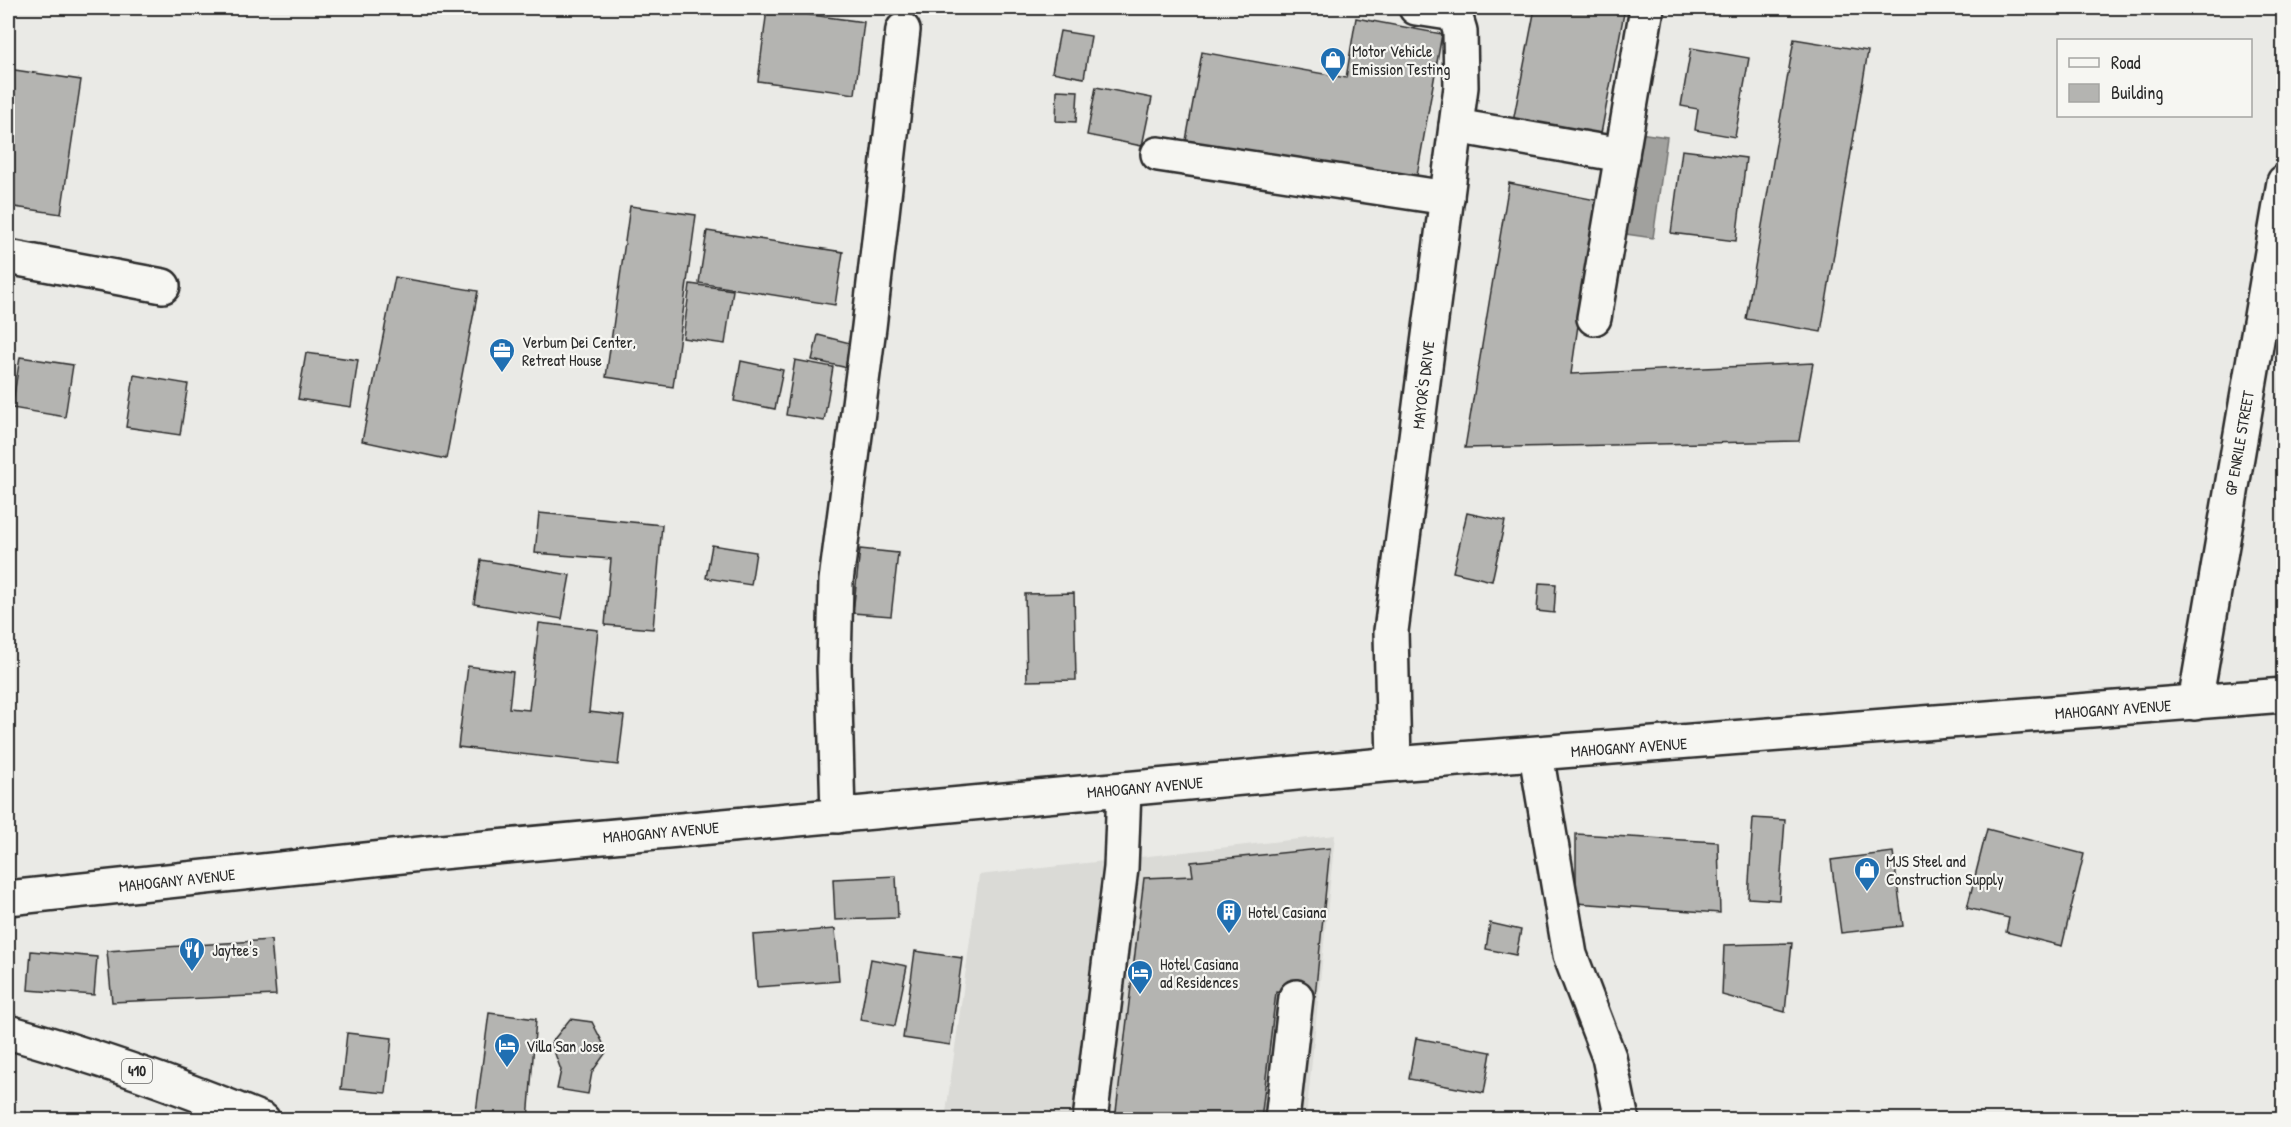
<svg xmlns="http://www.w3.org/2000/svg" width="2291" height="1127" font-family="'Patrick Hand',sans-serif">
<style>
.built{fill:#dadad6}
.water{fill:#a1a19e;stroke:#727270;stroke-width:1.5}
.building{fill:#b4b4b1;stroke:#2b2b2b;stroke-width:1.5}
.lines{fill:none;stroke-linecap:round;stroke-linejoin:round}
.minor-casing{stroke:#2b2b2b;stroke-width:38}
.major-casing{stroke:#2b2b2b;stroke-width:38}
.minor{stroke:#f6f6f2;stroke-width:33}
.major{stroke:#f6f6f2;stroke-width:33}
.labels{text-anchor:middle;stroke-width:4.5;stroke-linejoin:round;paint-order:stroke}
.shield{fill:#f6f6f2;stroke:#686867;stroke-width:1.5}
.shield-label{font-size:15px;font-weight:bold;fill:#2b2b2b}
.poi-label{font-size:16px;fill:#2b2b2b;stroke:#f6f6f2;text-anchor:start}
.street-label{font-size:16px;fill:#2b2b2b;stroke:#f6f6f2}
</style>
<rect width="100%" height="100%" fill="#eaeae6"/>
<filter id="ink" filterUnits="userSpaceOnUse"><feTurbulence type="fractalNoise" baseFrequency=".0167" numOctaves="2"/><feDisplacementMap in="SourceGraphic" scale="12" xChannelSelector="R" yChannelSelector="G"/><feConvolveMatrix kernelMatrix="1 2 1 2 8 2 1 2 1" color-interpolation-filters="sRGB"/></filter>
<g filter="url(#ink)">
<g class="built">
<path d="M2283,356V425L2274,423Z"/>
<path d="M1335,835L1306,1119L945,1120L979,875Z"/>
</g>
<path class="water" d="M1639,133L1667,137L1653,238L1626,234Z"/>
<g class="building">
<path d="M1535,8H1625L1599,144L1512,127Z"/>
<path d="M1838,8H1872L1871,14Z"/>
<path d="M767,9L864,22L855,94L758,81Z"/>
<path d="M1356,18L1442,34L1415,187L1185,146L1202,52L1346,78Z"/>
<path d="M1060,31L1091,36L1084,78L1052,72Z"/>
<path d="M1794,39L1868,51L1821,332L1746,319Z"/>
<path d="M1691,48L1749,58L1735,137L1695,130L1698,109L1681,106Z"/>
<path d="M8,69L81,80L61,214L8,206Z"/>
<path d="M1096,87L1152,98L1142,146L1087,135Z"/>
<path d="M1057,90L1078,91L1076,122L1056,121Z"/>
<path d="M1682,150L1746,158L1736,241L1671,233Z"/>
<path d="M1509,183L1596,200L1571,374L1813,363L1799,441L1465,448Z"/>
<path d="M630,206L696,215L673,387L606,377Z"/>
<path d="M707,231L843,252L835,305L699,283Z"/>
<path d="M395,277L478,291L446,459L362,441Z"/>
<path d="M690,284L733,290L725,344L683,338Z"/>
<path d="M818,335L854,344L848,368L812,360Z"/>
<path d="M306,353L358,360L351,407L298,399Z"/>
<path d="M20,357L73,365L65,417L12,408Z"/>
<path d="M795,360L833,367L824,421L786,415Z"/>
<path d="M741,361L783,370L775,409L734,401Z"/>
<path d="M134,375L188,384L180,435L126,427Z"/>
<path d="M539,513L662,525L653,629L605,625L611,559L535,553Z"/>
<path d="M1467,513L1505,521L1492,581L1453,572Z"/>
<path d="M712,545L756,552L751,585L706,578Z"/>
<path d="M860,549L898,553L891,616L853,613Z"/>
<path d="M481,560L570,575L562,619L474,604Z"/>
<path d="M1539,583L1556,584L1554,613L1537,611Z"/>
<path d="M1074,593L1076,680L1027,681L1025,594Z"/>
<path d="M539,623L598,630L589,712L624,716L618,765L458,747L468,666L513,672L509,708L529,710Z"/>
<path d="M1753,818L1785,820L1779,900L1748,898Z"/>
<path d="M1987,829L2084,854L2062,946L2006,932L2009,918L1967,908Z"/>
<path d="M1576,834L1718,842L1720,913L1576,903Z"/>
<path d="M1330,848L1315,997L1276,992L1261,1120H1115L1144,878L1193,876L1191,862Z"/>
<path d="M1893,852L1903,926L1841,933L1831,860Z"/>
<path d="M896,876L898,918L835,920L833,879Z"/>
<path d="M1490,923L1521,930L1516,955L1486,949Z"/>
<path d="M835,929L839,981L757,987L753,935Z"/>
<path d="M271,940L276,995L112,1002L107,951Z"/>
<path d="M1792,943L1785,1012L1722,995L1724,945Z"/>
<path d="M31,951L97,957L94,995L28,990Z"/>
<path d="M915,951L962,958L950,1045L903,1038Z"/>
<path d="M871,959L907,966L895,1026L860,1020Z"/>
<path d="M489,1013L536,1019L528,1120H475Z"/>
<path d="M570,1019L592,1022L607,1051L592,1072L588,1094L557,1089L561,1070L551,1043Z"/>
<path d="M347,1033L392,1038L386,1093L341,1089Z"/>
<path d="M1416,1038L1491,1052L1484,1093L1409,1079Z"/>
</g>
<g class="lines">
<defs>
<g id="minor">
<path d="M1416,8L1455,14"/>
<path d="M1456,126L1622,155"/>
<path d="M1158,154L1447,198"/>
<path d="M8,257L163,286"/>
<path d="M1594,318L1647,8"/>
<path d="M2195,703L2284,182"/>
<path d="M1536,754L1570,955L1609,1057L1622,1120"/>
<path d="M1394,764L1391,631L1461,87L1460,31L1453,8"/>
<path d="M838,816L834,666L836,581L869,327L903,30"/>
<path d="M1090,1120L1121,868L1124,789"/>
<path d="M1282,1120L1296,997"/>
</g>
<g id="major">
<path d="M8,898L430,853L1394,764L2284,695"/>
<path d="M8,1032C95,1056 179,1086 263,1120"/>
</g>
</defs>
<use href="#minor" class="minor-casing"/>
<use href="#major" class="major-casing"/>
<use href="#minor" class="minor"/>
<use href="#major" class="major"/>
</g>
</g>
<defs>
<symbol id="shop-pin" viewBox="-11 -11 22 30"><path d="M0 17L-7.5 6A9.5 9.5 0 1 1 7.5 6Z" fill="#1f6fb2" stroke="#f6f6f2"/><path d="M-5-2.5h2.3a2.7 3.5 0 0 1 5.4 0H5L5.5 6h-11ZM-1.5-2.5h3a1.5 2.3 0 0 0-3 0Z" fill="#fff"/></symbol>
<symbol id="office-pin" viewBox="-11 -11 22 30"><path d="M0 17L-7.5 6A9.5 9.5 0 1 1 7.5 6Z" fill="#1f6fb2" stroke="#f6f6f2"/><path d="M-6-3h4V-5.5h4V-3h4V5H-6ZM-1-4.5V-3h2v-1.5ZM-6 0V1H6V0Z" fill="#fff"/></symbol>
<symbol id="building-pin" viewBox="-11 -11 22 30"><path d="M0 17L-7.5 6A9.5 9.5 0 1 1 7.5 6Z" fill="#1f6fb2" stroke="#f6f6f2"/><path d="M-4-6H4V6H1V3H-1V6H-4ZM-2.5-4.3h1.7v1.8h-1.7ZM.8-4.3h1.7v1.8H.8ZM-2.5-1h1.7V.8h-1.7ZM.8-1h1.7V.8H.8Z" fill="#fff"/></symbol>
<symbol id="restaurant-pin" viewBox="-11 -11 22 30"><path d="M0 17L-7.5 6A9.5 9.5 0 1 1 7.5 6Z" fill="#1f6fb2" stroke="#f6f6f2"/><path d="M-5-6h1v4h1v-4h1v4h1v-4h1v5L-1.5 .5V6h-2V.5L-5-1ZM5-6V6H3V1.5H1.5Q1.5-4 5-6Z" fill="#fff"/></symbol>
<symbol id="hotel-pin" viewBox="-11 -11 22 30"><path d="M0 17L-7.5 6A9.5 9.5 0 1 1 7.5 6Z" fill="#1f6fb2" stroke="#f6f6f2"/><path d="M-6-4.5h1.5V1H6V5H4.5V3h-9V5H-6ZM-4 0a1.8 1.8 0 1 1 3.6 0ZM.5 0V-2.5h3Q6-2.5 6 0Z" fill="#fff"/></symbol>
</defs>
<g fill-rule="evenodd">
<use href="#shop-pin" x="1318" y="45" width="30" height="40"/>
<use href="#office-pin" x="487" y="336" width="30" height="40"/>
<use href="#shop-pin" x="1852" y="855" width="30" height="40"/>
<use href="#building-pin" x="1214" y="897" width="30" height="40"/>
<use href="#restaurant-pin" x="177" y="935" width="30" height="40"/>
<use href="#hotel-pin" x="1125" y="958" width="30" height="40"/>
<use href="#hotel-pin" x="492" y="1031" width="30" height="40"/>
</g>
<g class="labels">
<rect class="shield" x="122" y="1059" width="30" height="24" rx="4.5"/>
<g class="shield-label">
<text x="137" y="1076">410</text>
</g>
<g class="poi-label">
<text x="1352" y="57">Motor Vehicle<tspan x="1352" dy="18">Emission Testing</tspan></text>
<text x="522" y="348">Verbum Dei Center,<tspan x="522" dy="18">Retreat House</tspan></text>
<text x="1886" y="867">MJS Steel and<tspan x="1886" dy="18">Construction Supply</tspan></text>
<text x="1248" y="918">Hotel Casiana</text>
<text x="212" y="956">Jaytee's</text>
<text x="1160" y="970">Hotel Casiana<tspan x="1160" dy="18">ad Residences</tspan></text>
<text x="526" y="1052">Villa San Jose</text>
</g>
<g class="street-label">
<text transform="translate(1423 385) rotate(-83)" y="6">MAYOR'S DRIVE</text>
<text transform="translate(2239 443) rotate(-80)" y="6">GP ENRILE STREET</text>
<text transform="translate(2113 709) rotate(-4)" y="6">MAHOGANY AVENUE</text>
<text transform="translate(1629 747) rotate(-4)" y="6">MAHOGANY AVENUE</text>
<text transform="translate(1145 787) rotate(-5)" y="6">MAHOGANY AVENUE</text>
<text transform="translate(661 832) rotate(-5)" y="6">MAHOGANY AVENUE</text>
<text transform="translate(177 880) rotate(-6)" y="6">MAHOGANY AVENUE</text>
</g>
</g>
<rect width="2291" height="1127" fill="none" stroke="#f6f6f2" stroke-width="30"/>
<rect x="15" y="15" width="2261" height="1097" fill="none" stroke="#2b2b2b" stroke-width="2" filter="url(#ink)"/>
<rect x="2057" y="39" width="195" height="78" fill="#f6f6f2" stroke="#a5a5a2" stroke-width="1.5"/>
<rect x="2069" y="58" width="30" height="9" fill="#f6f6f2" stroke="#a5a5a2" stroke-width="1.5"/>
<text x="2111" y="69" font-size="18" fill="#2b2b2b">Road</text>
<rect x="2069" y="84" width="30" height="18" fill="#b4b4b1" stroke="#a5a5a2" stroke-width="1.5"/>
<text x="2111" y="99" font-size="18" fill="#2b2b2b">Building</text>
</svg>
